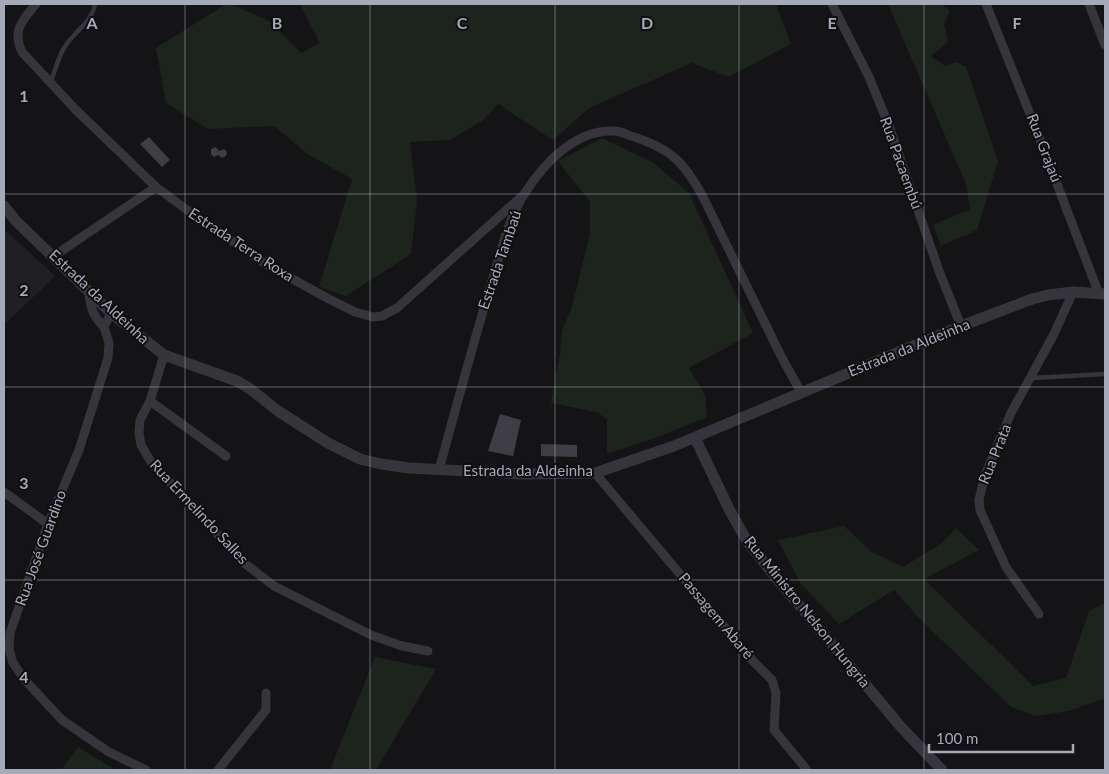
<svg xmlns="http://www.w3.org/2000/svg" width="1109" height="774" font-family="Lato,sans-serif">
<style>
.built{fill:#202023}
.green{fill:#1c241d}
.building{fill:#3e3e44}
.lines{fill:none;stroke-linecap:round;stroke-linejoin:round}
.service{stroke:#35353b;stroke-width:4.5}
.minor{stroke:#35353b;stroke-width:9}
.tertiary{stroke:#35353b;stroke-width:11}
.grid{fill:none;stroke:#a5a9b8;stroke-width:1;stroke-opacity:0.55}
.labels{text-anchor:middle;stroke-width:4;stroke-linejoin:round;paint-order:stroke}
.street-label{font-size:15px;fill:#a5a9b8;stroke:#0f0f11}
.grid-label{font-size:16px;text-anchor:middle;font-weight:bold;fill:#a5a9b8;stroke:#0f0f11;stroke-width:4;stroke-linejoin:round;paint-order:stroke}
</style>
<rect width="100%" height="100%" fill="#141416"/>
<path class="built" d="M4,229L55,276L4,325Z"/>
<g class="green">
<path d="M226,4H231L269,21L301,53L320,43L300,4H776L791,44L729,77L692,63L589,108L553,140L498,104L482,121L450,140L410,142L417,200L411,254L346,296L319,287L352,179L309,155L274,126L208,129L166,103L156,48Z"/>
<path d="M888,4H940L950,10L944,24L948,42L931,56L946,66L956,62L966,67L998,161L977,230L941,246L933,225L970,209L966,184Z"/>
<path d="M602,138L654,163L689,193L753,333L689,368L705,395L707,417L658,437L607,454V419L596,412L551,403L560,354L562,331L572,307L590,233V202L558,161Z"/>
<path d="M844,526L872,552L903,567L942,543L956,528L979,550L924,579L1033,686L1066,678L1089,611L1105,603V698L1069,711L1036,716L1011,707L918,617L894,590L839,624L800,583L778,540Z"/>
<path d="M375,657L436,669L376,770H330Z"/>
<path d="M78,747L116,770H61Z"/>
</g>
<g class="building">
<path d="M149,137L170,160L162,167L140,144Z"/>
<path d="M216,147L219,151L224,149L227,152L226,156L222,158L218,155L214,157L211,154V149Z"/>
<path d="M500,414L521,420L513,456L488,451Z"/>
<path d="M541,444L577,445V457L541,456Z"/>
</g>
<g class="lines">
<g class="service">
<path d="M51,81C55,71 58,58 64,48C73,32 92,23 95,4"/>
<path d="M1032,378L1105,374"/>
</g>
<g class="minor">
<path d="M36,4C22,21 12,30 22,52L75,109L156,187L194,215L267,265L329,299L355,312L373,317L382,316L397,308L521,197"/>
<path d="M832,4L869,77L889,126L939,271L961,326"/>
<path d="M986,4L1036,129L1099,294"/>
<path d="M1089,4L1105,45"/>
<path d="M54,256L156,187"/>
<path d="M89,292C90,307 93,316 104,327L111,313"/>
<path d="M104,327L109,343L108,358L79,450L48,524L10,633L9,649L13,663L24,679L62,720L109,752L146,770"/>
<path d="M164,355L150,401L140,420L139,433L141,445L151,462L244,563L274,586L371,635L402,646L428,651"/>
<path d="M150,401L226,456"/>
<path d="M439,470C456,407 473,344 492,281C501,252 508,219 525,193C544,163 576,129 614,131C619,131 624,133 628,135C671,148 685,162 705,201L782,358L801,392"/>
<path d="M595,473L753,661L772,680L776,693L774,730L807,770"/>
<path d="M4,492L48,524"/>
<path d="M1039,614L1006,567L980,510L979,500L985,475L1011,413L1054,334L1073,292"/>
<path d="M218,770L266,710V693"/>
</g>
<g class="tertiary">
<path d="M4,206L16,221L111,313L164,355L237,381L249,388L278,411L328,443L360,459L381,464L409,468L522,474L595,473L674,446L961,326L1032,299L1048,295L1073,292L1105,294"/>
<path d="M695,438L729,509L747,541L774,575L901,727L942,770"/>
</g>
</g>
<path class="grid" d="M185,4V770M370,4V770M555,4V770M739,4V770M924,4V770M4,194H1105M4,387H1105M4,580H1105"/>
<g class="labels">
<g class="street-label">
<text transform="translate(1044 148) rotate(69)" y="5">Rua Grajaú</text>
<text transform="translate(901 163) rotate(70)" y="5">Rua Pacaembú</text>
<text transform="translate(241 245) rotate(33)" y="5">Estrada Terra Roxa</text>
<text transform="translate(500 260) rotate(-71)" y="5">Estrada Tambaú</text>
<text transform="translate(99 297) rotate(43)" y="5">Estrada da Aldeinha</text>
<text transform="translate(909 348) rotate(-22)" y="5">Estrada da Aldeinha</text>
<text transform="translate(995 454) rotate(-68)" y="5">Rua Prata</text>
<text x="528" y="476">Estrada da Aldeinha</text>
<text transform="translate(199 512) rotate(47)" y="5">Rua Ermelindo Salles</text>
<text transform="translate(41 548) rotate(-70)" y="5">Rua José Guardino</text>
<text transform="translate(807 612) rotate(51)" y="5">Rua Ministro Nelson Hungria</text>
<text transform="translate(716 616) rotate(50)" y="5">Passagem Abaré</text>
</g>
</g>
<g class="grid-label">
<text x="92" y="29">A</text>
<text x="277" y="29">B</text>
<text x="462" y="29">C</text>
<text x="647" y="29">D</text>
<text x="832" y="29">E</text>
<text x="1017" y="29">F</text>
<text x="24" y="102">1</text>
<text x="24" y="296">2</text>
<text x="24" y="489">3</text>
<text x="24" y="683">4</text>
</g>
<rect width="1109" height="774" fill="none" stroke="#a5a9b8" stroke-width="10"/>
<path d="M929 744v8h144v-8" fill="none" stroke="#a5a9b8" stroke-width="2.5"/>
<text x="936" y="744" font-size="15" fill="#a5a9b8" stroke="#0f0f11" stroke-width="4" paint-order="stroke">100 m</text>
</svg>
